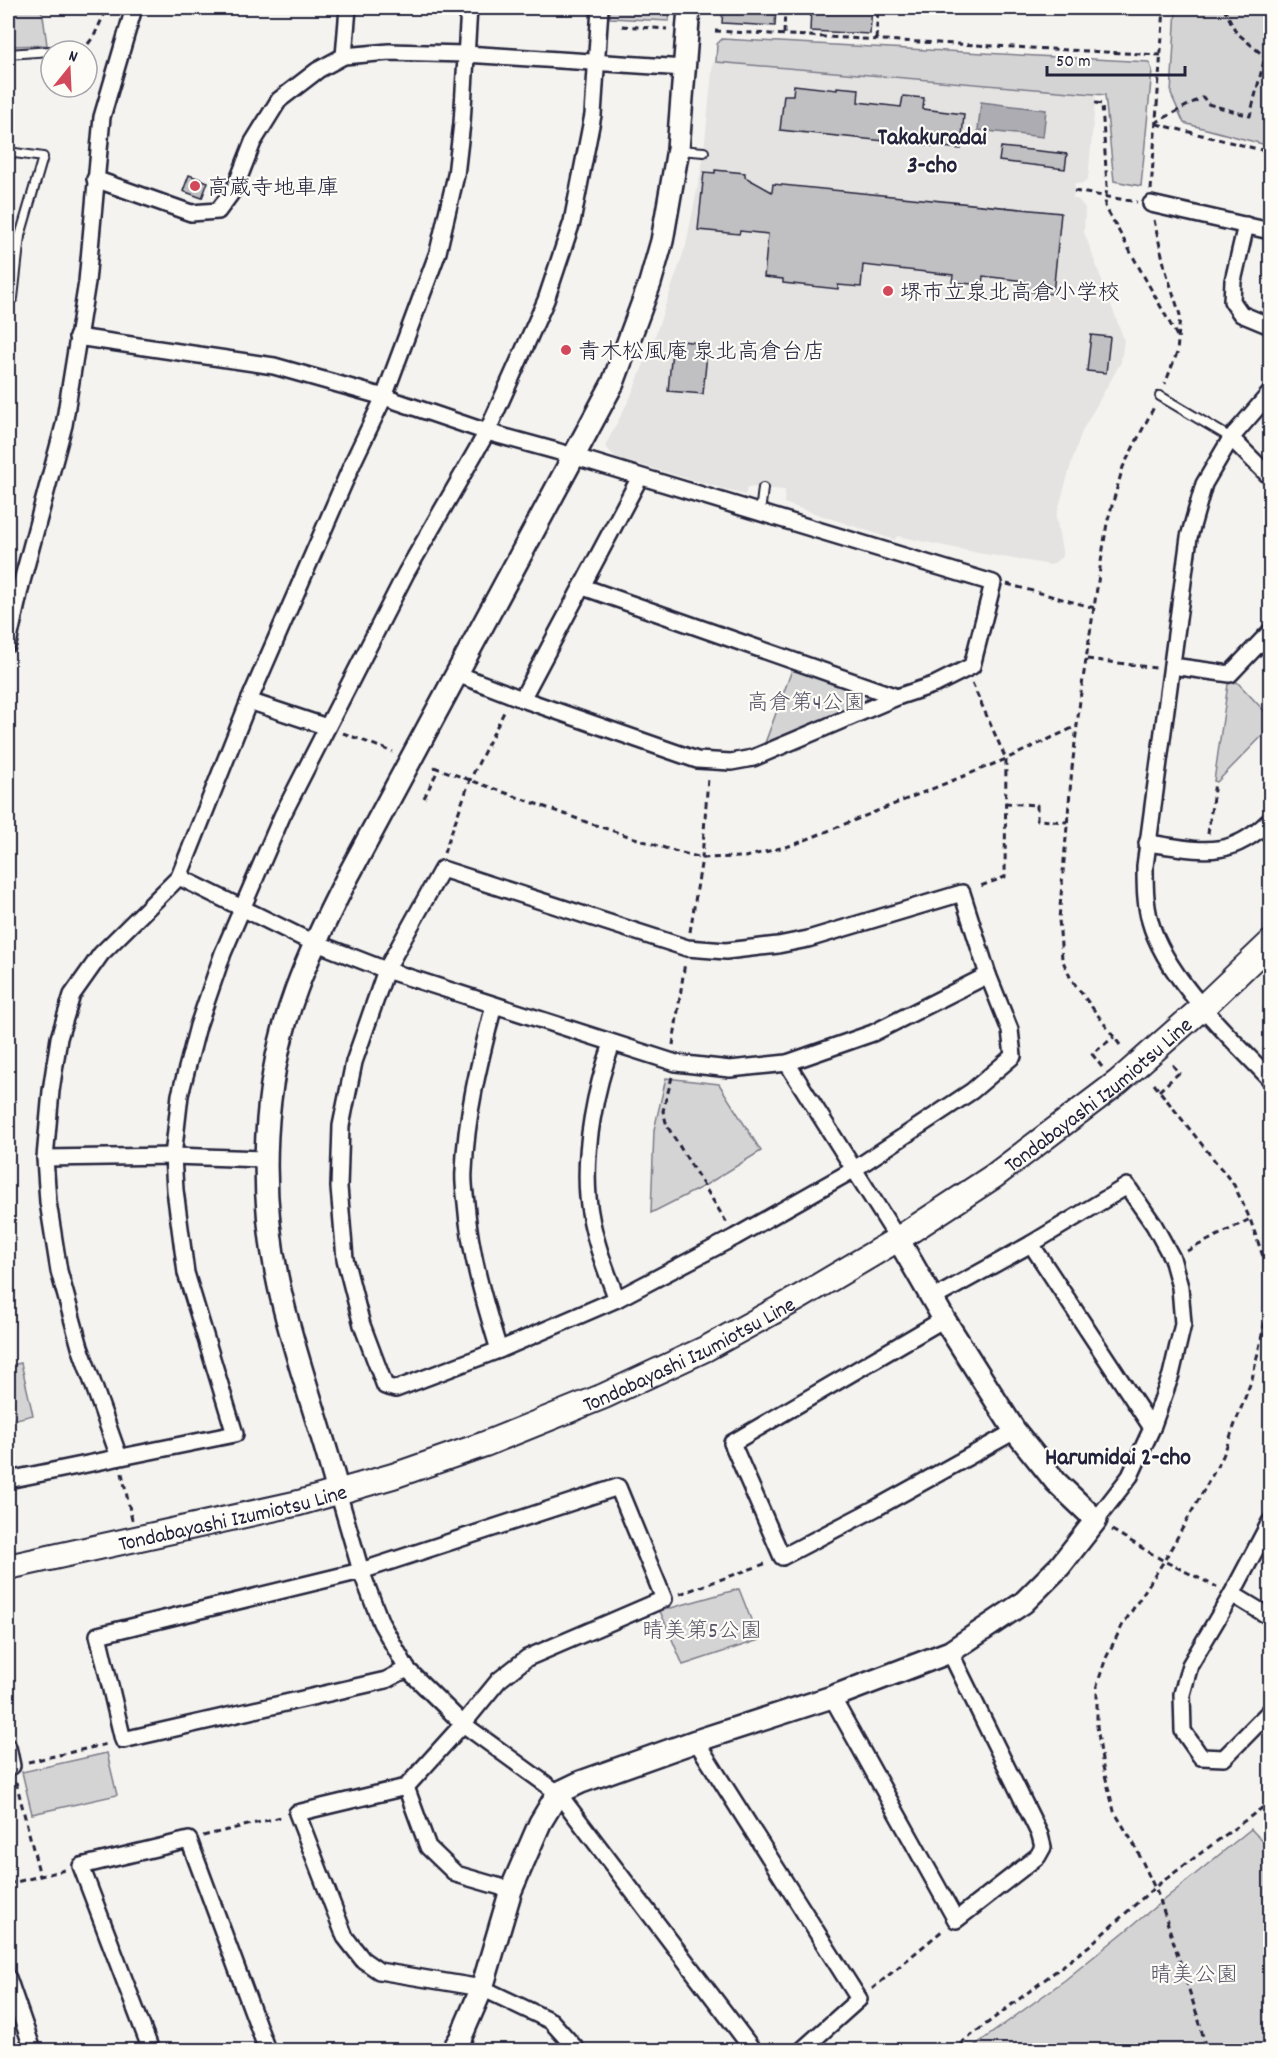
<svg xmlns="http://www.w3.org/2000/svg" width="1278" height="2058" font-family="Dekko,'Klee One',sans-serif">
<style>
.built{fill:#e4e3e2}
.green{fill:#d5d4d5;stroke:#7c7b88;stroke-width:1.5}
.water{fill:#acacb2;stroke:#757582;stroke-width:1.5}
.building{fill:#c0bfc2;stroke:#22223b;stroke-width:1.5}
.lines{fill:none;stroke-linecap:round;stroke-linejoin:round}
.lane-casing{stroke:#22223b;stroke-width:12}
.street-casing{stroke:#22223b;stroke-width:20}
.secondary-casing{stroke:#22223b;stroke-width:26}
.primary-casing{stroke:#22223b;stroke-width:28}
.path{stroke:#22223b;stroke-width:3;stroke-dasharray:6 4.5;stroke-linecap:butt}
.lane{stroke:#fdfcf7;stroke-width:8}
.street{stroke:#fdfcf7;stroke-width:15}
.secondary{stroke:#fdfcf7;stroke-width:21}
.primary{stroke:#fdfcf7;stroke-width:24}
.poi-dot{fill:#d1495b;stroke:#fdfcf7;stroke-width:2}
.labels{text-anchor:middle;stroke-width:4.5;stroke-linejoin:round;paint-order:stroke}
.poi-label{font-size:22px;fill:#22223b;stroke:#fdfcf7;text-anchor:start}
.park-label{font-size:22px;fill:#585769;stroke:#fdfcf7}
.street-label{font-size:22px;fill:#22223b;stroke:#fdfcf7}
.neighbourhood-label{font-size:24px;font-weight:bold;fill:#22223b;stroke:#fdfcf7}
</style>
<rect width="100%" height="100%" fill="#f4f3ef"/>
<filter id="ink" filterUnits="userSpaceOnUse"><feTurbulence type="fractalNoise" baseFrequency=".0167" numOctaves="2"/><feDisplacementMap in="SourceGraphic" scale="12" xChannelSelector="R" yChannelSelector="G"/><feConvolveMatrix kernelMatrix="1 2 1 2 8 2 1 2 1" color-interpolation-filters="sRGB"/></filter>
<g filter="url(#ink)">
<path class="built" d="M713,62L1096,92L1088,179L1081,184L1075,183L1073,198L1079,200L1085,208L1084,232L1124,340L1121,362L1082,431L1072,461L1056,517L1063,556L1051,565L978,553L897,536L895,540L784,503L785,490L747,487L745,495L616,458L605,446L631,396L655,336L686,245L703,160Z"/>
<g class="green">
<path d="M8,8H40L43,16L47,45L8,46Z"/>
<path d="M610,8H670L669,21L610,18Z"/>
<path d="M1176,8H1270V146L1184,123L1171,94Z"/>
<path d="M722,39L1149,62L1152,70L1141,186L1114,181L1105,95L716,62L717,44Z"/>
<path d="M792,670L865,694L867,697L866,703L765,743Z"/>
<path d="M1237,682L1270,717V728L1217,782L1214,781L1228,684Z"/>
<path d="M666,1078L719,1084L761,1151L704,1186L651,1213L654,1130Z"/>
<path d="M21,1363L33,1415L8,1421V1366Z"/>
<path d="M739,1589L759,1640L683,1665L660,1611Z"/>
<path d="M107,1753L117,1795L32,1814L22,1772Z"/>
<path d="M1251,1829L1270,1849V2050H971L970,2049L1065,1980Z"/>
</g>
<path class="water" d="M981,102L1046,110L1043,137L978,130Z"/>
<g class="building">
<path d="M723,8H776L775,26L722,23Z"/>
<path d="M811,8H872L870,34L810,31Z"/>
<path d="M794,85L837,90V87L859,89L858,102L901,107L903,96L924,98L923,109L964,114L961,149L780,130L784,95H793Z"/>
<path d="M1001,147L1067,154L1065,169L999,161Z"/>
<path d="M715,170L745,173V177L772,192L773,184L1061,213L1053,294L1024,291L1025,281L983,276L982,285L952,282L953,275L863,265L861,287L838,285V289L783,283V279L764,277L768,234L740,231L739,234L698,230L704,172L715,173Z"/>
<path d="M189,175L208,182L202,198L183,191Z"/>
<path d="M1091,335L1110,337L1106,373L1087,371Z"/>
<path d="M673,340L708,344L703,394L668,391Z"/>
</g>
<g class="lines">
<defs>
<g id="lane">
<path d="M56,51L79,50"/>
<path d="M8,54L51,51"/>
<path d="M680,150L704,152"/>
<path d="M8,152L43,157L20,236L13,298H8"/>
<path d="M1160,396L1231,438"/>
<path d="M760,513L763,488"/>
</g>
<g id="street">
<path d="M344,56L348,8"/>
<path d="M95,179L191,213L218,211L235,188L253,142L279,100L318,70L344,56L389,52L465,54L685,68"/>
<path d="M1151,204L1270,231"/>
<path d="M1246,225L1233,281L1232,301L1241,314L1270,326"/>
<path d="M77,337L274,366L384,397L487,432L556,451L993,583L972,666L936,684L897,697L753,758L731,762L697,760L522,699L640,477"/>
<path d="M1270,393L1231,438L1204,484L1189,537L1145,866C1145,884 1145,903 1150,921C1165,977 1231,1038 1270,1079"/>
<path d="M1231,438L1270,477"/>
<path d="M583,587L897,697"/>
<path d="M8,644L21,585L64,425L87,282L102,117L134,8"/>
<path d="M1172,666L1230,674L1270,632"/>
<path d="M457,674L522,699"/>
<path d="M249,701L327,727"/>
<path d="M1147,843C1200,850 1229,861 1270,820"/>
<path d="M442,869L687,948L726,951L778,945L808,939L962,893L988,975L1010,1030L1013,1056L972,1091L853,1170L735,1237L617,1299L499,1350L396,1389L385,1386L362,1325L345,1259L339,1187L341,1126L354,1062L386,970Z"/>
<path d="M179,877L301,937L386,970L676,1063L730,1069L787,1063L873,1033L988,975"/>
<path d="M494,1005C480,1060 466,1114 464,1171C463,1182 465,1193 466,1203C470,1254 484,1301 499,1350"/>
<path d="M612,1044C595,1089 584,1148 588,1197C591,1232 604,1266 617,1299"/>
<path d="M787,1063L898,1239"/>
<path d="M45,1158L173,1156L266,1159"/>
<path d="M1031,1244L1152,1428"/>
<path d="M932,1299L1031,1244L1127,1186L1154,1225L1172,1258L1180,1287L1183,1324L1171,1375L1152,1428L1130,1476L1096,1520"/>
<path d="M944,1319L732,1443L782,1557L876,1508L1015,1431"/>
<path d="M119,1457L80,1347L59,1271L48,1202L45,1158L51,1091L59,1038L72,995L101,954L179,877L249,701L354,460L384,397L438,252L456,175L462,123L469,8"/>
<path d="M8,1480L235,1434L186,1273L175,1190L173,1156L180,1095L198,1026L223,953L282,816L406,573L487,432L546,300L572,222L593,115L600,8"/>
<path d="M338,1492L361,1571L381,1623L407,1669L463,1724L558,1793L753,2050"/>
<path d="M1270,1522L1232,1594L1190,1665L1182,1694L1183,1731L1201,1757L1224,1758L1270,1711"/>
<path d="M1232,1594L1270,1617"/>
<path d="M407,1669L386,1680L123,1740L98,1635L361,1571L618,1487L664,1599L527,1658L499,1680L463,1724L406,1787L297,1813L345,1937L363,1960L379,1971L482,1988L551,2021L577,2050"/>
<path d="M832,1697L956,1920L1038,1856L1043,1847L1040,1835L950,1652"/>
<path d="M696,1741L859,1999L802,2050"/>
<path d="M8,1747L12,1766L8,1767"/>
<path d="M406,1787L428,1847L456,1874L511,1890"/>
<path d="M8,1978L33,2050"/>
<path d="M151,2050L81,1866L189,1840L267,2050"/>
</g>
<g id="secondary">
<path d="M338,1492C320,1423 294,1356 279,1286C258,1190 262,1082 296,990C310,951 328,915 347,878L613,383L650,283L662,241L678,149L689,8"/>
<path d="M453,2050L460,2039L482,1988L511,1890L540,1823L558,1793L581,1782L696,1741L832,1697L950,1652L1023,1603L1060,1566L1096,1520L1056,1482L1015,1431L944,1319L898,1239"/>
</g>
<g id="primary">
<path id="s1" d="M8,1567L299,1503L393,1476L485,1444L604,1396L707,1348L800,1297L898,1239L994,1176L1118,1082L1203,1007L1270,943"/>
</g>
</defs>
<use href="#lane" class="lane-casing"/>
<use href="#street" class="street-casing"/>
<use href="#secondary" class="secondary-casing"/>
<use href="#primary" class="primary-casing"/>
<g class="path">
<path d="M1224,8L1236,32L1265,57L1270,59"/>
<path d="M622,26L667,29"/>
<path d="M715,31L1161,55"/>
<path d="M784,34L785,8"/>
<path d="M876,39L878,8"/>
<path d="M88,44L94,36L107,8"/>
<path d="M1095,103L1102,104L1107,186L1105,206L1177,336"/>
<path d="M1155,123L1203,97L1208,104L1250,116L1265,57L1264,32L1270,14"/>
<path d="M1157,124L1270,152"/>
<path d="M1151,190L1164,8"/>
<path d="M1074,191L1137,202"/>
<path d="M1154,220L1165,268L1180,315L1177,353L1165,384"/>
<path d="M1007,584L1095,608"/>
<path d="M1087,659L1156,668"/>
<path d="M972,683L1006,759L1005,877L978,887"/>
<path d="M343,733L393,752"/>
<path d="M434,767L589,823L674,851L702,858L745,857L793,845L1006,759L1077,726"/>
<path d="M424,798L439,768"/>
<path d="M1005,803L1037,805V820L1067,822"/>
<path d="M1208,834L1215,782"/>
<path d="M444,853L470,780L505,710"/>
<path d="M690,932L702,858L708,778"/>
<path d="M673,1045L685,962"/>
<path d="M1120,1045L1071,979L1062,959L1059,919L1072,768L1081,692L1107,523L1123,467L1154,407"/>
<path d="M1102,1067L1092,1054L1114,1037"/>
<path d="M672,1077L663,1111L667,1126L727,1223"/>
<path d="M1154,1084L1234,1185L1250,1219L1266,1265V1317L1252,1379L1223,1456L1164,1561L1122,1626L1106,1658L1097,1685V1726L1103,1767L1114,1811L1135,1846L1159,1897L1200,2024L1206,2050"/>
<path d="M1159,1091L1179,1073L1171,1063"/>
<path d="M1187,1251L1250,1219"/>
<path d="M122,1473L132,1520"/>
<path d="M1112,1530L1164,1561L1217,1587"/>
<path d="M680,1594L767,1563"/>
<path d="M28,1762L107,1744"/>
<path d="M16,1782L40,1876"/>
<path d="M203,1836L281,1817"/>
<path d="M8,1884L65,1870"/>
<path d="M872,1989L943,1930"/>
<path d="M952,2050L1089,1946L1155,1887L1270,1802"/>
</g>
<use href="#lane" class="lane"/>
<use href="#street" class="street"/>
<use href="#secondary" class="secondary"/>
<use href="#primary" class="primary"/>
</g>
</g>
<g class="poi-dot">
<circle cx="195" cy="186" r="6"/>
<circle cx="888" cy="291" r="6"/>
<circle cx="566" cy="350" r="6"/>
</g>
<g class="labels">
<g class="poi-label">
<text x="207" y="194">高蔵寺地車庫</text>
<text x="900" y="299">堺市立泉北高倉小学校</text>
<text x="578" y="358">青木松風庵 泉北高倉台店</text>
</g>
<g class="park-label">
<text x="806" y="709">高倉第4公園</text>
<text x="702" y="1637">晴美第5公園</text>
<text x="1194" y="1981">晴美公園</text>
</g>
<g class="street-label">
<text dy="8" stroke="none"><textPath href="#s1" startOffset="1202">Tondabayashi Izumiotsu Line</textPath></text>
<text dy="8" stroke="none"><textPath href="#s1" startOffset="716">Tondabayashi Izumiotsu Line</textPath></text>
<text dy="8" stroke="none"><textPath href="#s1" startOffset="230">Tondabayashi Izumiotsu Line</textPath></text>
</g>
<g class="neighbourhood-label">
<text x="932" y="144">Takakuradai<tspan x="932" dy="28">3-cho</tspan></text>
<text x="1118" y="1464">Harumidai 2-cho</text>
</g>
</g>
<rect width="1278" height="2058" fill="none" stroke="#fdfcf7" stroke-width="30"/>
<rect x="15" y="15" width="1248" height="2028" fill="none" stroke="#22223b" stroke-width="2" filter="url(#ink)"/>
<g transform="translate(69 69) rotate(18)"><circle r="28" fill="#fdfcf7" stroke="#a5a5ac" stroke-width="1.5"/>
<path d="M0-4.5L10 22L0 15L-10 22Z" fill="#d1495b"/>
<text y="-9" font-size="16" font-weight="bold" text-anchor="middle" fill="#22223b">N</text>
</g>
<path d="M1047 66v9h138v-9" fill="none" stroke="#22223b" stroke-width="3"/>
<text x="1056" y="66" font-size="18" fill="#22223b" stroke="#fdfcf7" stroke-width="4.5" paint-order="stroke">50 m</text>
</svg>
